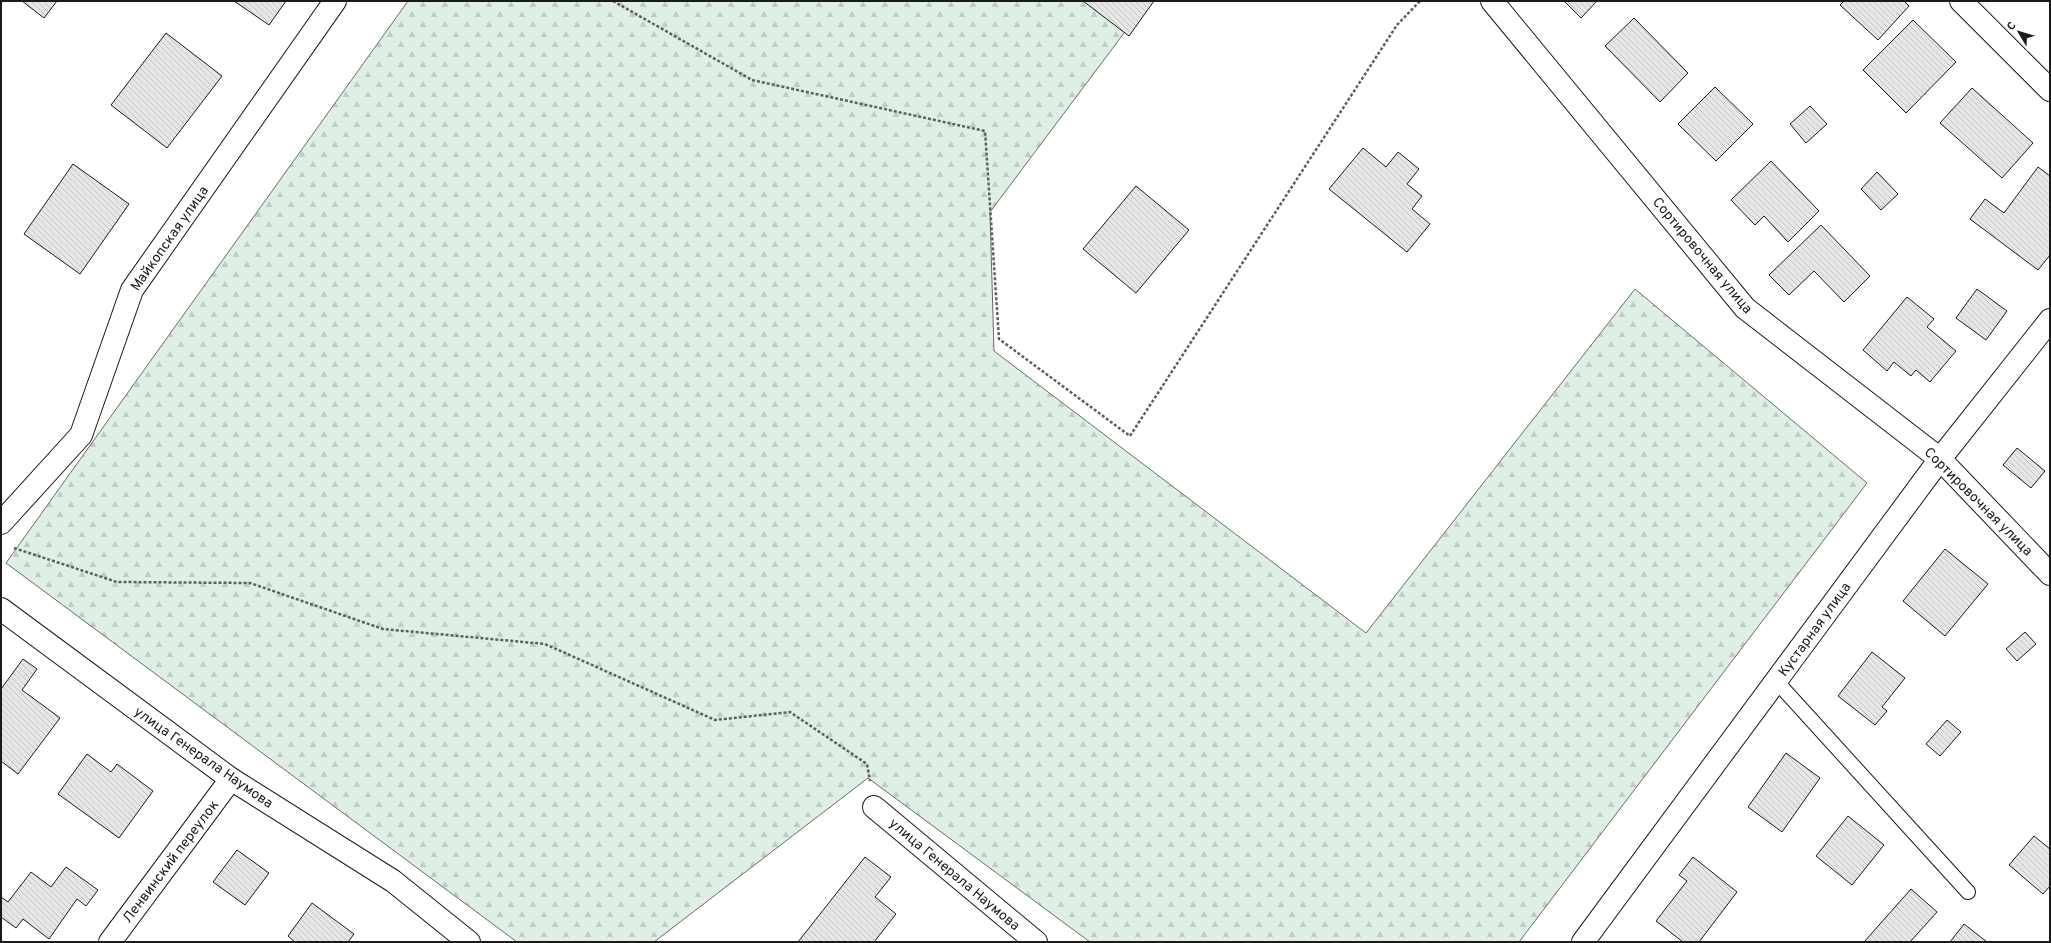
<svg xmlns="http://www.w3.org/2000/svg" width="2051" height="943" viewBox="0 0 2051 943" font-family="Overpass,sans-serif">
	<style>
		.forest { fill: url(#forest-firs); stroke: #6a6a6a }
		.building { fill: url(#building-back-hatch); stroke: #1a1a1a }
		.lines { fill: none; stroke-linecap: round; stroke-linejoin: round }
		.lane-casing { stroke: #1a1a1a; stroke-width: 16 }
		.street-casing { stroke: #1a1a1a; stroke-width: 24 }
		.secondary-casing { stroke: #1a1a1a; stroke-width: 24 }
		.path { stroke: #5f5f5f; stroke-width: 2.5; stroke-dasharray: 3 2; stroke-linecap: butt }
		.lane { stroke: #fff; stroke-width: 14 }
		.street { stroke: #fff; stroke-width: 22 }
		.secondary { stroke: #fff; stroke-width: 22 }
		.labels { text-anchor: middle; stroke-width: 3; stroke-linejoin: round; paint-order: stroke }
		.street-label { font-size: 14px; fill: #1a1a1a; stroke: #fff }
	</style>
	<defs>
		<pattern id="forest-firs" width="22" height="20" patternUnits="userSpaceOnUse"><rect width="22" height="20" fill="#e0efe3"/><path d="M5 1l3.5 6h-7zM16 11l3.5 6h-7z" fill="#c0ccc2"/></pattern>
		<pattern id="building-back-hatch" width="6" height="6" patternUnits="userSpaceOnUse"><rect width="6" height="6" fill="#e6e6e6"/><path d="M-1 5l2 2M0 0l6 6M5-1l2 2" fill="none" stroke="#c5c5c5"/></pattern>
	</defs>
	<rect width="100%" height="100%" fill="#fff"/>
	<polygon class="forest" points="408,1 1148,1 990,212 994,351 1366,633 1635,289 1867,483 1519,942 1090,942 868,778 654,942 517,942 6,563"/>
	<g class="building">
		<polygon points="22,1 57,1 44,18"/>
		<polygon points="234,1 286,1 269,25"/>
		<polygon points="1083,1 1154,1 1129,36"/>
		<polygon points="1564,1 1597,1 1581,18"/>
		<polygon points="1844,1 1904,1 1909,6 1878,40 1840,5"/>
		<polygon points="1634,18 1688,73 1660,102 1605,46"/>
		<polygon points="1913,20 1956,62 1906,113 1863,70"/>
		<polygon points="166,33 222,76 167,148 111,105"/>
		<polygon points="1715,87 1753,124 1716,161 1678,124"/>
		<polygon points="1972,88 2033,143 2002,178 1940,123"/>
		<polygon points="1810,106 1827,124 1806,143 1790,124"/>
		<polygon points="1363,148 1386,167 1398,152 1419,169 1407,184 1422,196 1412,209 1430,224 1407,252 1329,189"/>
		<polygon points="1771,161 1819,211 1788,242 1764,216 1755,225 1731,200"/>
		<polygon points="73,164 129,204 80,274 24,234"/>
		<polygon points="2038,167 2050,176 2050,255 2038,270 1970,219 1985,199 2004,213"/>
		<polygon points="1877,172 1898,194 1881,210 1861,189"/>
		<polygon points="1136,186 1189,230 1136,293 1083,249"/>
		<polygon points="1821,225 1870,276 1844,302 1814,271 1789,295 1769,275"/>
		<polygon points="1977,289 2007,311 1986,340 1956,318"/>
		<polygon points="1907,297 1934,319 1927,327 1956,351 1930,382 1916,370 1911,376 1894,362 1887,371 1863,350"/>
		<polygon points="2017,448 2045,471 2031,488 2003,465"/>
		<polygon points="1945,549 1988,584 1945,636 1903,601"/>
		<polygon points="2025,632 2036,644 2017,661 2006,649"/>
		<polygon points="1872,652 1905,678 1882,707 1887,711 1875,725 1838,696"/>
		<polygon points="23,659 37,669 22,690 60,718 18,774 1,761 1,689"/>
		<polygon points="1947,720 1961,732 1940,756 1926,744"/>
		<polygon points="1786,753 1820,778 1782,832 1748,807"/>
		<polygon points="87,754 111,772 117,764 153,791 119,838 58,794"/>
		<polygon points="1848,816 1884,845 1852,885 1816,856"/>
		<polygon points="2034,836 2050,849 2050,886 2043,894 2009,865"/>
		<polygon points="237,850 269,873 245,905 213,882"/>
		<polygon points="865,857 891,877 875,897 896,914 874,942 798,942"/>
		<polygon points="1693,857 1737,892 1699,942 1683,942 1656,921 1687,881 1679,875"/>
		<polygon points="66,867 98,890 86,906 77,899 49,939 23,919 16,928 1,917 1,897 8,902 31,872 51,887"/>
		<polygon points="1911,889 1937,912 1910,942 1864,942"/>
		<polygon points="312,903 354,934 348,942 295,942 288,936"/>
		<polygon points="1964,924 1987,942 1950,942"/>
	</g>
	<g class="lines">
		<g class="lane-casing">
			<polyline id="lane" points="1776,681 1968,892"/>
		</g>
		<g class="street-casing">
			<g id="street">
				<polyline points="1492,1 1745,308 1940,459 2050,574"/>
				<polyline points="1961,1 2050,90"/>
				<polyline points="1,523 81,435 132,290 335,1"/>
				<polyline points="1,609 231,779 393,881 469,942"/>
				<polyline points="874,807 1036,942"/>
				<polyline points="110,942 231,779"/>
			</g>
		</g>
		<g class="secondary-casing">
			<polyline id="secondary" points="1583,942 1940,459 2050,320"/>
		</g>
		<g class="path">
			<polyline points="613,1 752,80 985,131 999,339 1130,436 1397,25 1420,1"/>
			<polyline points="14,548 117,582 250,583 383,629 545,644 715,720 790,712 867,764 870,781"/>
		</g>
		<use href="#lane" class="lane"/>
		<use href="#street" class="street"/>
		<use href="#secondary" class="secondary"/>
	</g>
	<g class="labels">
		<g class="street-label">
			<text transform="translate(169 238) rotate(-55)" y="5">Майкопская улица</text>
			<text transform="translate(1703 255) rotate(50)" y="5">Сортировочная улица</text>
			<text transform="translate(1979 501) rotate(45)" y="5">Сортировочная улица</text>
			<text transform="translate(1814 629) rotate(-54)" y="5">Кустарная улица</text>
			<text transform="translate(204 757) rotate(35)" y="5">улица Генерала Наумова</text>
			<text transform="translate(170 861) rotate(-53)" y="5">Ленвинский переулок</text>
			<text transform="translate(955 874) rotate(40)" y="5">улица Генерала Наумова</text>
		</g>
	</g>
	<rect width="2051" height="943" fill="none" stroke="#1a1a1a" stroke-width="4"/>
	<g transform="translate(2019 32) rotate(308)" stroke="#ffffff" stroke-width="3" paint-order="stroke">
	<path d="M0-3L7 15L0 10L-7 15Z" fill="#1a1a1a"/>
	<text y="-6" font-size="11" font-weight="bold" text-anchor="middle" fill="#1a1a1a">С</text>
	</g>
</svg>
